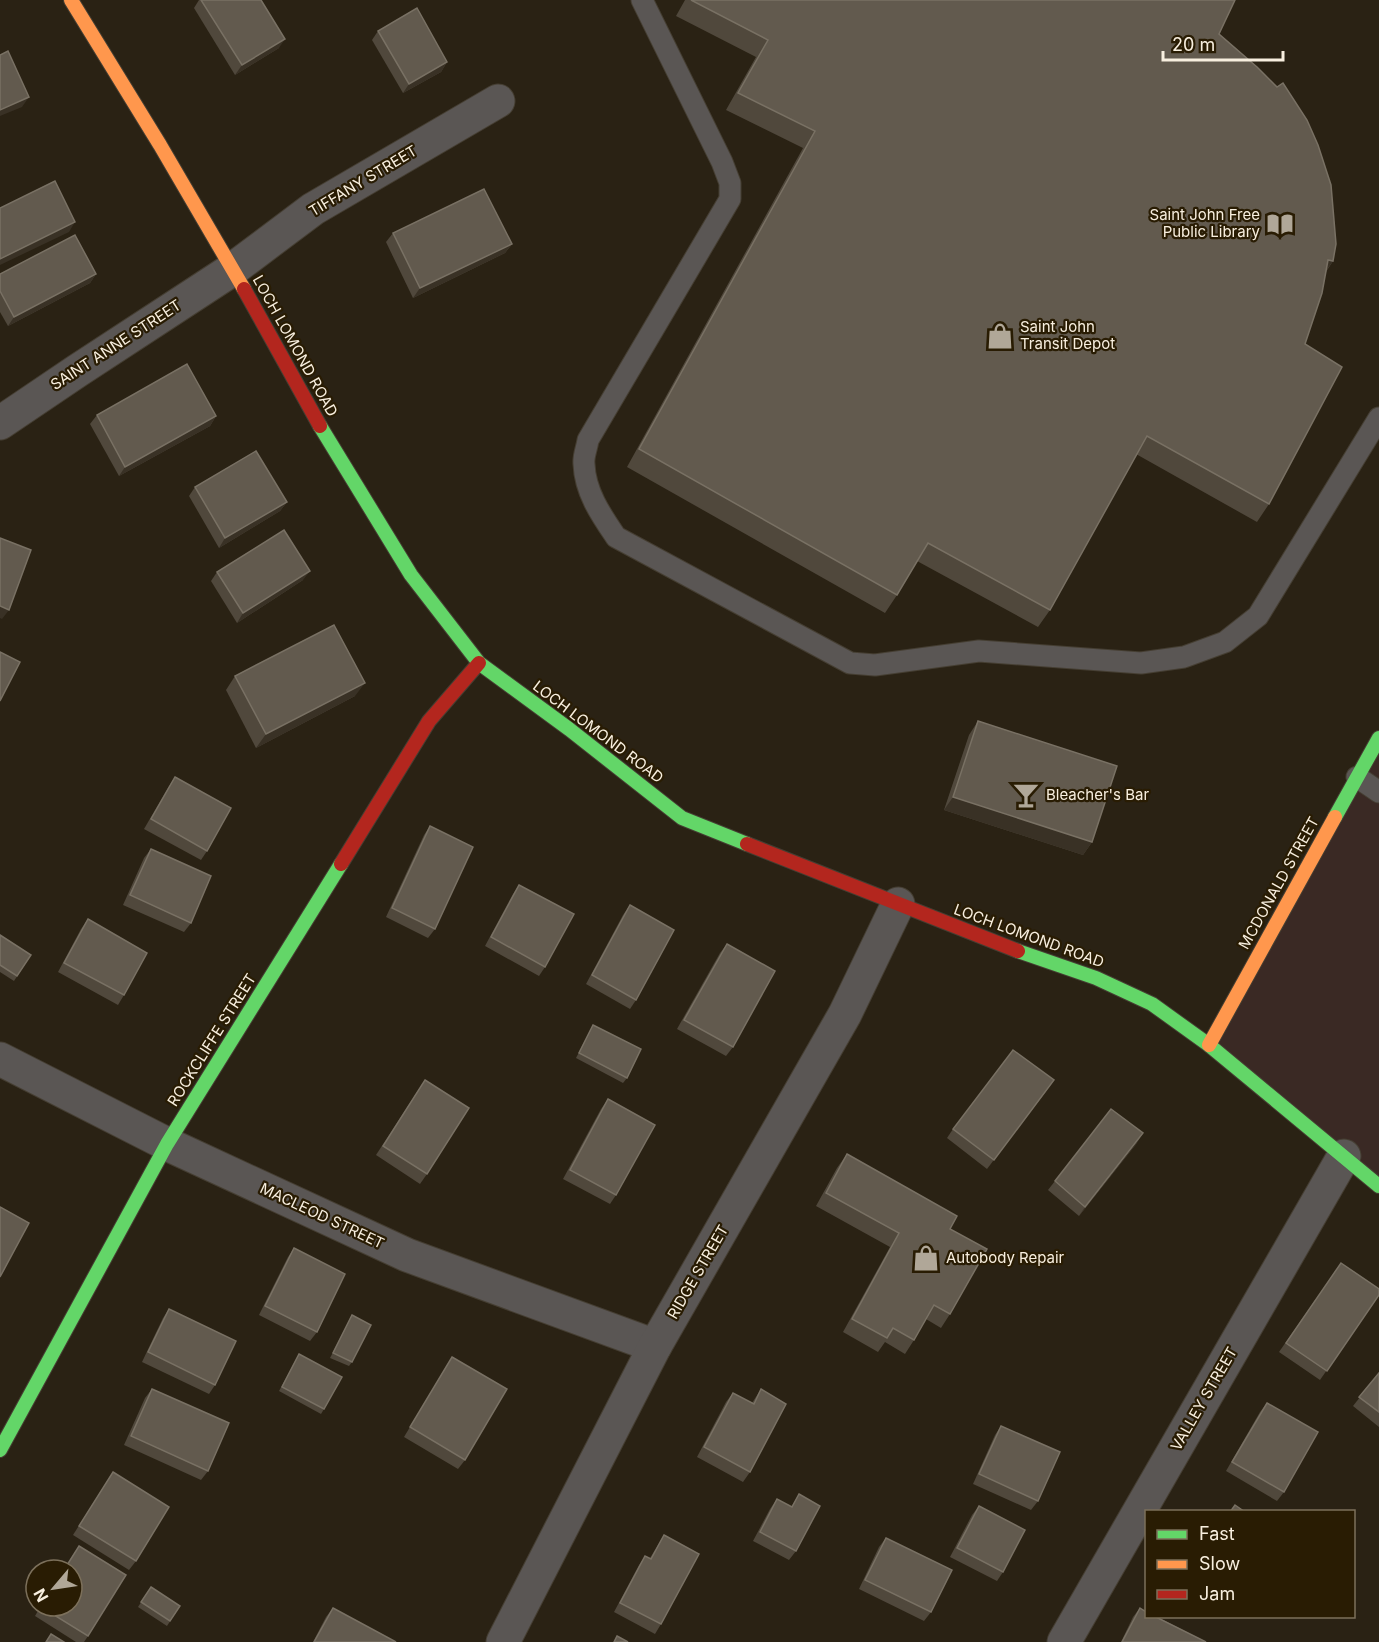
<svg xmlns="http://www.w3.org/2000/svg" width="1379" height="1642" viewBox="0 0 1379 1642" font-family="Inter,sans-serif">
	<style>
		.commercial { fill: #3a2924 }
		.lines { fill: none; stroke-linecap: round; stroke-linejoin: round }
		.lane-casing { stroke: #453e32; stroke-width: 23 }
		.street-casing { stroke: #453e32; stroke-width: 35 }
		.fast-casing { stroke: #453e32; stroke-width: 16 }
		.slow-casing { stroke: #453e32; stroke-width: 16 }
		.jam-casing { stroke: #453e32; stroke-width: 16 }
		.lane { stroke: #5a5654; stroke-width: 21 }
		.street { stroke: #5a5654; stroke-width: 33 }
		.fast { stroke: #63d668; stroke-width: 14 }
		.slow { stroke: #ff974d; stroke-width: 14 }
		.jam { stroke: #b3261e; stroke-width: 14 }
		.wall { fill: #50483c }
		.shaded-wall { fill: #393125 }
		.building { fill: #625a4e; stroke: #797164; stroke-width: 1.5 }
		.labels { text-anchor: middle; stroke-width: 4.5; stroke-linejoin: round; paint-order: stroke }
		.street-label { font-size: 15px; fill: #f8efdf; stroke: #291c03 }
		.poi-label { font-size: 15px; fill: #f8efdf; stroke: #291c03; text-anchor: start }
	</style>
	<rect width="100%" height="100%" fill="#2a2214"/>
	<polygon class="commercial" points="1379,738 1379,1186 1209,1045"/>
	<g class="lines">
		<g class="lane-casing">
			<g id="lane">
				<path d="M642,0l80,162 8,21v16l-142,241c-1,8 -5,16 -4,24 1,28 17,51 32,73l234,126 25,2 104,-14 162,12 43,-6 41,-15 33,-26 121,-198"/>
				<polyline points="1357,777 1379,792"/>
			</g>
		</g>
		<g class="street-casing">
			<g id="street">
				<polyline points="0,423 77,371 233,269 313,209 498,101"/>
				<polyline points="0,1059 167,1144 407,1255 655,1346"/>
				<polyline points="503,1642 655,1346 845,1014 898,904"/>
				<polyline points="1064,1642 1344,1156"/>
			</g>
		</g>
		<g class="fast-casing">
			<g id="fast">
				<polyline points="320,426 411,575 479,663 569,729 682,818 747,844"/>
				<polyline points="1335,817 1379,738"/>
				<polyline points="1018,951 1096,978 1152,1004 1209,1045 1379,1186"/>
				<polyline points="0,1450 167,1144 341,864"/>
			</g>
		</g>
		<g class="slow-casing">
			<g id="slow">
				<polyline points="71,0 160,145 244,289"/>
				<polyline points="1209,1045 1335,817"/>
			</g>
		</g>
		<g class="jam-casing">
			<g id="jam">
				<polyline points="244,289 320,426"/>
				<polyline points="747,844 1018,951"/>
				<polyline points="341,864 429,721 479,663"/>
			</g>
		</g>
		<use href="#lane" class="lane"/>
		<use href="#street" class="street"/>
		<use href="#fast" class="fast"/>
		<use href="#slow" class="slow"/>
		<use href="#jam" class="jam"/>
	</g>
	<g class="wall">
		<polygon points="199,0 261,0 279,48 235,75 194,8"/>
		<polygon points="685,0 1235,0 1219,34 1333,261 1326,272 1305,344 1269,504 1257,522 1136,454 1050,610 1038,627 917,561 897,595 885,613 627,467 803,148 726,110 756,57 676,16"/>
		<polygon points="378,31 447,62 441,72 403,93 372,40"/>
		<polygon points="393,233 512,244 505,253 413,298 386,242"/>
		<polygon points="0,274 96,274 90,283 8,326 0,312"/>
		<polygon points="97,415 216,416 210,426 119,476 90,424"/>
		<polygon points="195,487 287,502 280,511 219,548 189,496"/>
		<polygon points="217,572 303,580 237,623 211,581"/>
		<polygon points="235,676 355,696 256,748 226,690"/>
		<polygon points="978,721 1092,842 1083,855 944,810 969,735"/>
		<polygon points="175,777 207,851 201,860 144,829 169,786"/>
		<polygon points="430,826 435,929 428,938 386,917 424,835"/>
		<polygon points="151,849 191,923 184,932 123,905 144,858"/>
		<polygon points="519,885 545,967 539,976 485,946 513,894"/>
		<polygon points="630,905 636,1000 630,1009 586,984 623,915"/>
		<polygon points="88,919 124,995 118,1005 58,972 81,929"/>
		<polygon points="0,935 31,955 14,981 0,972"/>
		<polygon points="727,944 733,1047 726,1056 677,1029 720,953"/>
		<polygon points="593,1025 627,1078 623,1083 576,1058"/>
		<polygon points="419,1089 427,1174 420,1184 376,1155"/>
		<polygon points="1047,1090 987,1169 947,1138 953,1129"/>
		<polygon points="608,1099 616,1195 610,1204 563,1179 601,1109"/>
		<polygon points="1137,1143 1079,1216 1048,1190 1055,1181"/>
		<polygon points="847,1154 950,1229 950,1314 941,1328 926,1319 914,1340 905,1354 885,1342 878,1352 843,1332 890,1247 816,1206 837,1168"/>
		<polygon points="294,1248 317,1332 310,1341 259,1315 288,1257"/>
		<polygon points="1341,1263 1379,1295 1320,1380 1279,1352"/>
		<polygon points="169,1309 215,1385 209,1394 142,1362 163,1318"/>
		<polygon points="352,1315 352,1362 349,1366 330,1358"/>
		<polygon points="299,1354 324,1409 321,1414 279,1391"/>
		<polygon points="452,1357 465,1460 458,1469 404,1437"/>
		<polygon points="1379,1373 1379,1427 1353,1406"/>
		<polygon points="152,1389 208,1471 201,1480 124,1445 145,1398"/>
		<polygon points="761,1389 750,1472 743,1482 697,1457 726,1402 733,1393 752,1403"/>
		<polygon points="1267,1403 1284,1492 1277,1501 1226,1471 1260,1412"/>
		<polygon points="1001,1426 1038,1501 1031,1510 973,1484 995,1435"/>
		<polygon points="113,1472 136,1561 129,1570 73,1535"/>
		<polygon points="799,1494 796,1551 789,1560 753,1541 770,1509 777,1499 791,1507"/>
		<polygon points="979,1506 1003,1572 997,1581 950,1557 972,1515"/>
		<polygon points="664,1535 661,1624 655,1634 614,1612 639,1565 645,1556 650,1558"/>
		<polygon points="886,1538 931,1612 924,1621 859,1589 879,1547"/>
		<polygon points="79,1546 88,1636 84,1642 76,1642 35,1616 41,1606 72,1606 72,1570 63,1570"/>
		<polygon points="151,1587 180,1606 167,1626 138,1607"/>
		<polygon points="333,1608 396,1642 313,1642 326,1617"/>
		<polygon points="1140,1608 1206,1642 1121,1642 1133,1617"/>
	</g>
	<g class="shaded-wall">
		<polygon points="285,39 279,48 235,75 242,65"/>
		<polygon points="447,62 441,72 403,93 409,84"/>
		<polygon points="29,97 22,107 0,116 0,110"/>
		<polygon points="75,222 69,232 0,265 0,259"/>
		<polygon points="512,244 505,253 413,298 420,288"/>
		<polygon points="1328,260 1333,261 1321,278"/>
		<polygon points="96,274 90,283 8,326 14,317"/>
		<polygon points="216,416 210,426 119,476 125,467"/>
		<polygon points="287,502 280,511 219,548 225,538"/>
		<polygon points="310,571 303,580 237,623 243,613"/>
		<polygon points="0,606 9,610 2,619 0,618"/>
		<polygon points="365,683 355,696 256,748 266,734"/>
		<polygon points="953,797 1092,842 1083,855 944,810"/>
		<polygon points="1143,1133 1137,1143 1079,1216 1085,1207"/>
	</g>
	<g class="building">
		<polygon points="201,0 261,0 285,39 242,65"/>
		<polygon points="691,0 1235,0 1219,34 1257,67 1277,87 1283,83 1307,120 1318,145 1331,185 1336,244 1333,261 1328,260 1322,293 1305,344 1342,367 1269,504 1147,436 1050,610 928,543 897,595 639,449 815,131 738,93 768,40"/>
		<polygon points="417,8 447,62 409,84 378,31"/>
		<polygon points="8,51 29,97 0,110 0,55"/>
		<polygon points="55,181 75,222 0,259 0,208"/>
		<polygon points="484,189 512,244 420,288 393,233"/>
		<polygon points="75,235 96,274 14,317 0,291 0,274"/>
		<polygon points="187,364 216,416 125,467 97,415"/>
		<polygon points="256,451 287,502 225,538 195,487"/>
		<polygon points="284,530 310,571 243,613 217,572"/>
		<polygon points="0,538 31,550 9,610 0,606"/>
		<polygon points="334,625 365,683 266,734 235,676"/>
		<polygon points="0,652 20,662 0,701"/>
		<polygon points="978,721 1117,766 1092,842 953,797"/>
		<polygon points="175,777 231,808 207,851 151,819"/>
		<polygon points="430,826 473,847 435,929 392,908"/>
		<polygon points="151,849 211,876 191,923 130,895"/>
		<polygon points="519,885 574,914 545,967 491,937"/>
		<polygon points="630,905 674,930 636,1000 592,975"/>
		<polygon points="88,919 147,953 124,995 64,963"/>
		<polygon points="0,935 31,955 17,976 0,965"/>
		<polygon points="727,944 775,971 733,1047 684,1020"/>
		<polygon points="593,1025 641,1049 627,1078 579,1053"/>
		<polygon points="1013,1050 1054,1080 994,1160 953,1129"/>
		<polygon points="425,1080 469,1108 427,1174 383,1146"/>
		<polygon points="608,1099 655,1125 616,1195 570,1170"/>
		<polygon points="1111,1109 1143,1133 1085,1207 1055,1181"/>
		<polygon points="847,1154 957,1216 950,1229 987,1249 950,1314 934,1305 914,1340 893,1328 887,1338 852,1319 899,1233 826,1193"/>
		<polygon points="0,1207 29,1223 0,1277"/>
		<polygon points="294,1248 345,1274 317,1332 265,1306"/>
		<polygon points="1341,1263 1379,1289 1379,1295 1327,1371 1286,1343"/>
		<polygon points="169,1309 236,1341 215,1385 148,1352"/>
		<polygon points="352,1315 371,1325 352,1362 333,1353"/>
		<polygon points="299,1354 342,1377 324,1409 282,1387"/>
		<polygon points="452,1357 507,1389 465,1460 410,1427"/>
		<polygon points="1379,1373 1379,1412 1359,1397"/>
		<polygon points="152,1389 229,1423 208,1471 131,1436"/>
		<polygon points="761,1389 786,1404 750,1472 704,1447 733,1393 754,1404"/>
		<polygon points="1267,1403 1318,1432 1284,1492 1232,1462"/>
		<polygon points="1001,1426 1060,1452 1038,1501 979,1474"/>
		<polygon points="113,1472 169,1507 136,1561 79,1526"/>
		<polygon points="799,1494 820,1506 796,1551 760,1532 777,1499 792,1507"/>
		<polygon points="1235,1505 1245,1512 1230,1512"/>
		<polygon points="979,1506 1025,1530 1003,1572 957,1548"/>
		<polygon points="664,1535 699,1554 661,1624 620,1603 645,1556 651,1559"/>
		<polygon points="886,1538 952,1570 931,1612 865,1580"/>
		<polygon points="79,1546 126,1575 88,1636 41,1607 72,1606 72,1570 64,1570"/>
		<polygon points="151,1587 180,1606 170,1621 141,1602"/>
		<polygon points="333,1608 396,1642 314,1642"/>
		<polygon points="1140,1608 1146,1612 1146,1617 1156,1617 1206,1642 1122,1642"/>
		<polygon points="51,1634 64,1642 46,1642"/>
		<polygon points="617,1636 628,1642 614,1642"/>
	</g>
	<defs>
		<g id="library-bare" transform="scale(2.07)"><path d="M-6-4Q-3-5.5-.7-3.5V5Q-3 3-6 4ZM6-4Q3-5.5 .7-3.5V5Q3 3 6 4Z" fill="#b0a798" stroke="#291c03" stroke-width="2.5" paint-order="stroke"/></g>
		<g id="shop-bare" transform="scale(2.07)"><path d="M-5-2.5h2.3a2.7 3.5 0 0 1 5.4 0H5L5.5 6h-11ZM-1.5-2.5h3a1.5 2.3 0 0 0-3 0Z" fill="#b0a798" stroke="#291c03" stroke-width="2.5" paint-order="stroke"/></g>
		<g id="bar-bare" transform="scale(2.07)"><path d="M-6-5H6L.8 .8V4.5H3.5V6h-7V4.5H-.8V.8Z" fill="#b0a798" stroke="#291c03" stroke-width="2.5" paint-order="stroke"/></g>
	</defs>
	<g fill-rule="evenodd">
		<use href="#library-bare" x="1280" y="224"/>
		<use href="#shop-bare" x="1000" y="336"/>
		<use href="#bar-bare" x="1026" y="795"/>
		<use href="#shop-bare" x="926" y="1258"/>
	</g>
	<g class="labels">
		<g class="street-label">
			<text transform="translate(363 181) rotate(-31)" y="5">TIFFANY STREET</text>
			<text transform="translate(116 345) rotate(-33)" y="5">SAINT ANNE STREET</text>
			<text transform="translate(295 346) rotate(61)" y="5">LOCH LOMOND ROAD</text>
			<text transform="translate(598 732) rotate(37)" y="5">LOCH LOMOND ROAD</text>
			<text transform="translate(1279 883) rotate(-61)" y="5">MCDONALD STREET</text>
			<text transform="translate(1029 936) rotate(20)" y="5">LOCH LOMOND ROAD</text>
			<text transform="translate(212 1040) rotate(-58)" y="5">ROCKCLIFFE STREET</text>
			<text transform="translate(322 1216) rotate(25)" y="5">MACLEOD STREET</text>
			<text transform="translate(698 1272) rotate(-60)" y="5">RIDGE STREET</text>
			<text transform="translate(1204 1399) rotate(-60)" y="5">VALLEY STREET</text>
		</g>
		<g class="poi-label">
			<text x="1260" y="220" text-anchor="end">Saint John Free<tspan x="1260" dy="17">Public Library</tspan></text>
			<text x="1020" y="332">Saint John<tspan x="1020" dy="17">Transit Depot</tspan></text>
			<text x="1046" y="800">Bleacher's Bar</text>
			<text x="946" y="1263">Autobody Repair</text>
		</g>
	</g>
	<rect x="1145" y="1510" width="210" height="108" fill="#291c03" stroke="#7c705b" stroke-width="1.5"/>
	<rect x="1157" y="1530" width="30" height="9" fill="#63d668" stroke="#7c705b" stroke-width="1.5"/>
	<text x="1199" y="1540" font-size="18" fill="#f8efdf">Fast</text>
	<rect x="1157" y="1560" width="30" height="9" fill="#ff974d" stroke="#7c705b" stroke-width="1.5"/>
	<text x="1199" y="1570" font-size="18" fill="#f8efdf">Slow</text>
	<rect x="1157" y="1590" width="30" height="9" fill="#b3261e" stroke="#7c705b" stroke-width="1.5"/>
	<text x="1199" y="1600" font-size="18" fill="#f8efdf">Jam</text>
	<g transform="translate(54 1588) rotate(241)"><circle r="28" fill="#291c03" stroke="#7c705b" stroke-width="1.5"/>
	<path d="M0-4.5L10 22L0 15L-10 22Z" fill="#b0a798"/>
	<text y="-9" font-size="16" font-weight="bold" text-anchor="middle" fill="#f8efdf">N</text>
	</g>
	<path d="M1163 51v9h120v-9" fill="none" stroke="#f8efdf" stroke-width="3"/>
	<text x="1172" y="51" font-size="18" fill="#f8efdf" stroke="#291c03" stroke-width="4.5" paint-order="stroke">20 m</text>
</svg>
